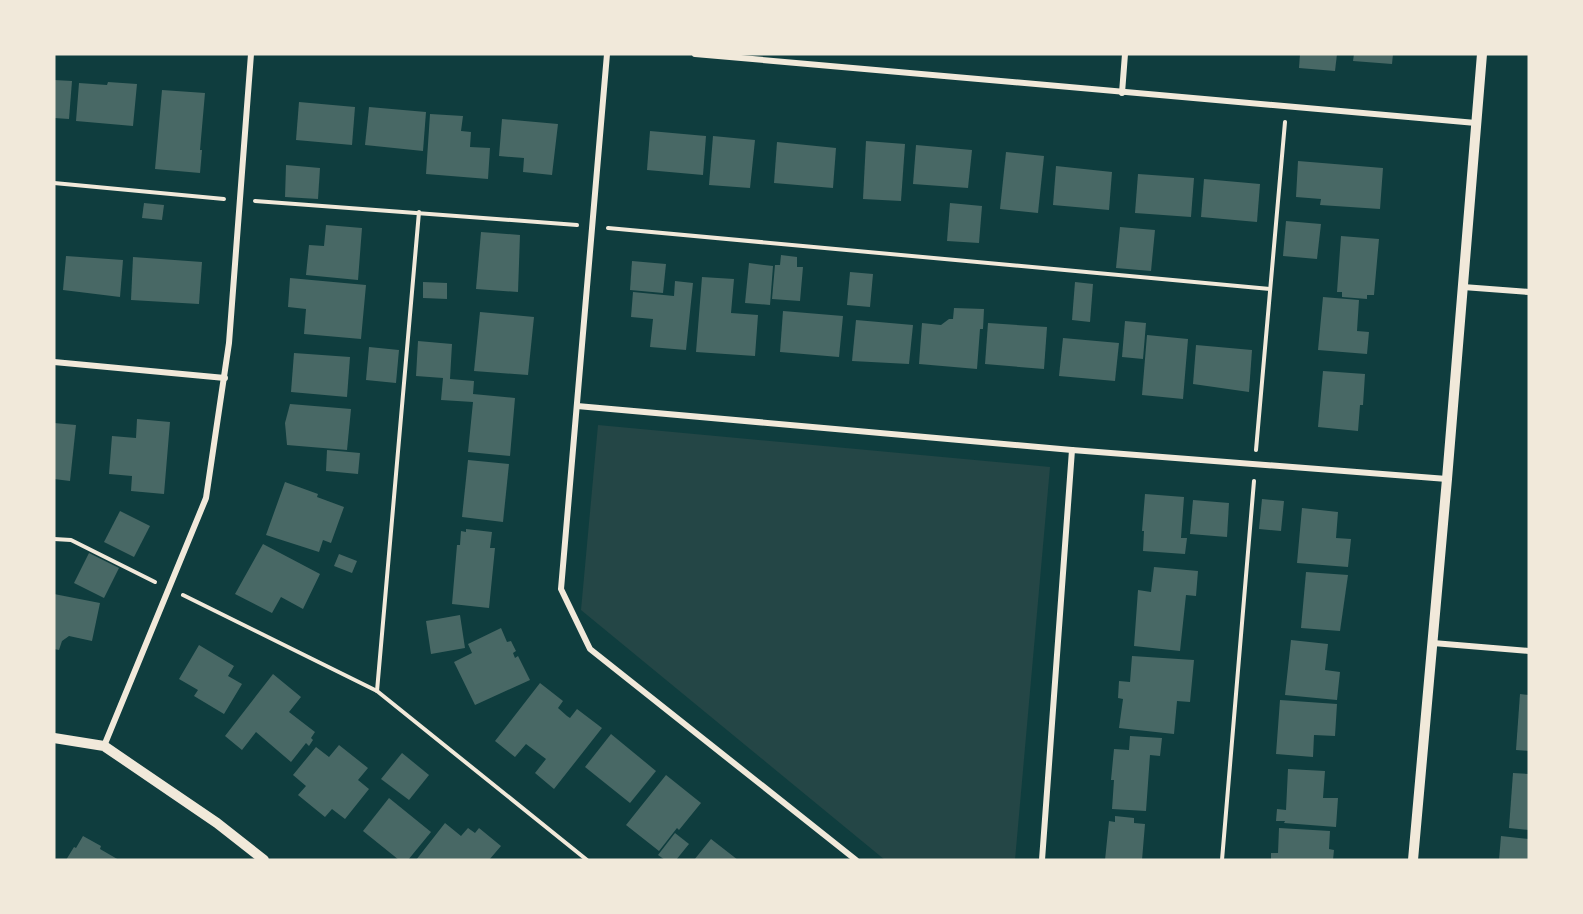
<svg xmlns="http://www.w3.org/2000/svg" width="1583" height="914" viewBox="0 0 1583 914" font-family="Montserrat,sans-serif">
	<style>
		.green { fill: #244646 }
		.building { fill: #486865 }
		.lines { fill: none; stroke-linecap: round; stroke-linejoin: round }
		.path { stroke: #f1e9da; stroke-width: 4 }
		.minor { stroke: #f1e9da; stroke-width: 6 }
		.tertiary { stroke: #f1e9da; stroke-width: 10 }
	</style>
	<rect width="100%" height="100%" fill="#0f3d3e"/>
	<polygon class="green" points="598,425 1050,467 1015,860 885,860 581,610"/>
	<g class="building">
		<polygon points="1300,54 1337,54 1335,71 1299,68"/>
		<polygon points="1354,54 1393,54 1392,64 1353,61"/>
		<polygon points="54,80 72,81 69,119 54,118"/>
		<polygon points="108,82 137,84 133,126 76,121 79,83 107,85"/>
		<polygon points="162,90 205,93 200,150 202,150 200,173 155,169"/>
		<polygon points="299,102 355,107 352,145 296,140"/>
		<polygon points="369,107 426,112 423,151 365,145"/>
		<polygon points="430,114 463,116 461,131 471,132 470,147 490,148 488,179 426,174"/>
		<polygon points="502,119 558,124 552,175 523,172 524,158 499,156"/>
		<polygon points="650,131 706,136 703,175 647,170"/>
		<polygon points="713,136 755,140 750,188 709,185"/>
		<polygon points="866,141 905,144 901,201 863,199"/>
		<polygon points="777,142 836,148 833,188 774,183"/>
		<polygon points="916,145 972,150 968,188 913,184"/>
		<polygon points="1006,152 1044,156 1038,213 1000,209"/>
		<polygon points="1298,161 1383,168 1380,209 1320,205 1321,199 1296,197"/>
		<polygon points="286,165 320,168 318,199 285,197"/>
		<polygon points="1056,166 1112,172 1109,210 1053,205"/>
		<polygon points="1138,174 1194,178 1191,217 1135,213"/>
		<polygon points="1204,179 1260,184 1257,222 1201,217"/>
		<polygon points="144,203 164,205 162,220 142,218"/>
		<polygon points="950,203 982,206 979,243 947,241"/>
		<polygon points="1286,221 1321,224 1317,259 1283,256"/>
		<polygon points="326,225 362,228 358,280 306,275 309,245 324,246"/>
		<polygon points="1120,227 1155,230 1151,271 1116,268"/>
		<polygon points="481,232 520,235 518,292 476,289"/>
		<polygon points="1341,236 1379,239 1374,295 1367,295 1367,299 1342,297 1342,292 1337,292"/>
		<polygon points="781,255 797,257 797,267 803,267 800,301 772,299 775,265 780,265"/>
		<polygon points="66,256 123,260 120,297 63,290"/>
		<polygon points="133,257 202,262 199,304 131,300"/>
		<polygon points="632,261 666,264 663,293 630,290"/>
		<polygon points="749,263 773,266 770,305 745,303"/>
		<polygon points="850,272 873,274 870,307 847,305"/>
		<polygon points="702,277 734,279 731,313 758,315 755,356 696,352"/>
		<polygon points="290,278 366,285 361,339 304,334 306,309 288,307"/>
		<polygon points="675,281 693,283 686,350 650,347 653,319 631,317 633,292 674,296"/>
		<polygon points="423,282 447,283 447,299 423,298"/>
		<polygon points="1075,282 1093,284 1090,322 1072,320"/>
		<polygon points="1323,297 1359,300 1357,331 1369,332 1367,354 1318,350"/>
		<polygon points="954,308 984,309 983,329 980,329 977,369 919,364 922,323 941,325 949,319 953,319"/>
		<polygon points="783,311 843,316 839,357 780,352"/>
		<polygon points="480,312 534,317 528,375 474,371"/>
		<polygon points="856,320 913,325 909,364 852,361"/>
		<polygon points="1125,321 1146,323 1143,359 1122,357"/>
		<polygon points="988,323 1047,327 1044,369 985,364"/>
		<polygon points="1147,335 1188,339 1183,399 1142,395"/>
		<polygon points="1063,338 1119,343 1115,381 1059,376"/>
		<polygon points="418,341 452,344 450,379 474,381 473,394 515,398 510,456 468,452 473,402 441,400 443,378 416,376"/>
		<polygon points="1196,345 1252,350 1249,392 1193,384"/>
		<polygon points="369,347 399,350 396,383 366,380"/>
		<polygon points="294,353 350,357 347,397 291,392"/>
		<polygon points="1323,371 1365,374 1363,405 1360,405 1358,431 1318,427"/>
		<polygon points="290,404 351,409 347,450 287,445 285,423"/>
		<polygon points="137,419 170,422 164,494 131,491 132,476 109,474 112,436 136,438"/>
		<polygon points="54,423 76,425 70,481 54,479"/>
		<polygon points="327,450 360,453 358,474 326,471"/>
		<polygon points="468,460 509,464 503,522 462,517"/>
		<polygon points="285,482 318,494 317,497 344,507 331,543 323,540 319,552 266,535"/>
		<polygon points="1145,494 1184,497 1181,538 1187,538 1185,554 1143,551 1144,531 1142,531"/>
		<polygon points="1262,499 1284,501 1281,531 1259,529"/>
		<polygon points="1193,500 1229,503 1227,537 1190,534"/>
		<polygon points="1302,508 1338,512 1336,538 1351,539 1348,567 1297,563"/>
		<polygon points="120,511 150,526 134,557 104,542"/>
		<polygon points="466,529 492,532 490,548 495,548 489,608 452,604 457,545 460,545 461,531 466,532"/>
		<polygon points="263,544 320,574 303,609 281,597 272,613 235,594"/>
		<polygon points="89,553 119,568 104,598 74,583"/>
		<polygon points="339,554 357,561 352,573 334,566"/>
		<polygon points="1154,567 1198,571 1196,596 1186,595 1180,651 1134,646 1138,590 1151,592"/>
		<polygon points="1306,572 1348,575 1340,631 1301,628"/>
		<polygon points="54,594 100,603 92,641 69,636 62,641 59,650 54,649"/>
		<polygon points="460,615 465,648 431,654 426,621"/>
		<polygon points="501,628 507,642 511,641 516,651 513,653 515,658 518,656 530,680 475,705 454,662 472,653 468,644"/>
		<polygon points="1291,640 1328,644 1325,670 1340,672 1337,700 1285,695"/>
		<polygon points="199,645 234,666 228,676 242,684 224,714 194,696 198,690 179,679"/>
		<polygon points="1132,656 1194,660 1190,702 1177,701 1174,734 1119,728 1123,699 1118,698 1119,681 1130,682"/>
		<polygon points="273,674 301,697 289,712 315,732 311,738 313,740 309,746 306,743 291,762 256,732 242,750 225,736"/>
		<polygon points="540,683 563,701 558,708 567,716 570,718 577,709 602,728 554,789 535,773 546,759 526,744 515,757 495,741"/>
		<polygon points="1520,694 1529,695 1529,751 1516,750"/>
		<polygon points="1280,700 1337,704 1335,736 1314,735 1313,757 1276,754"/>
		<polygon points="611,734 656,771 630,803 585,767"/>
		<polygon points="1130,736 1162,738 1160,756 1150,755 1146,811 1112,809 1114,780 1111,780 1114,749 1129,750"/>
		<polygon points="339,745 368,768 358,780 369,789 345,819 332,809 325,817 298,795 306,786 293,775 316,747 329,757"/>
		<polygon points="402,753 429,775 409,800 381,779"/>
		<polygon points="1288,769 1325,771 1323,798 1338,798 1336,827 1284,823 1285,821 1276,821 1277,809 1286,810"/>
		<polygon points="1513,773 1529,774 1529,830 1509,828"/>
		<polygon points="666,775 701,803 679,830 677,828 659,851 626,825"/>
		<polygon points="389,798 431,832 408,860 399,860 363,831"/>
		<polygon points="1115,816 1134,818 1134,823 1145,824 1142,860 1105,860 1109,821 1115,822"/>
		<polygon points="445,823 461,836 468,828 475,833 479,828 501,846 489,860 416,860"/>
		<polygon points="1279,828 1330,831 1329,849 1334,850 1333,860 1271,860 1271,853 1278,853"/>
		<polygon points="675,833 689,844 676,860 665,860 658,855"/>
		<polygon points="83,836 101,846 100,849 119,860 66,860 74,847 76,848"/>
		<polygon points="1501,836 1529,839 1529,860 1499,860"/>
		<polygon points="711,839 738,860 694,860"/>
	</g>
	<g class="lines">
		<g class="path">
			<polyline points="54,183 224,199"/>
			<polyline points="255,201 577,225"/>
			<polyline points="608,228 1270,289"/>
			<polyline points="1256,450 1285,122"/>
			<polyline points="54,539 71,540 155,582"/>
			<polyline points="183,595 377,691 587,860"/>
			<polyline points="377,691 419,212"/>
			<polyline points="1222,860 1254,481"/>
		</g>
		<g class="minor">
			<polyline points="607,54 561,589 590,649 856,860"/>
			<polyline points="695,54 1476,123"/>
			<polyline points="1122,93 1125,54"/>
			<polyline points="1463,287 1529,292"/>
			<polyline points="54,362 225,378"/>
			<polyline points="577,406 1072,450 1447,479"/>
			<polyline points="1433,643 1529,651"/>
			<polyline points="104,746 206,498 229,343 251,54"/>
			<polyline points="1042,860 1072,450"/>
		</g>
		<g class="tertiary">
			<polyline points="54,738 104,746 217,823 264,860"/>
			<polyline points="1413,860 1447,479 1482,54"/>
		</g>
	</g>
	<rect width="1583" height="914" fill="none" stroke="#f1e9da" stroke-width="111"/>
</svg>
